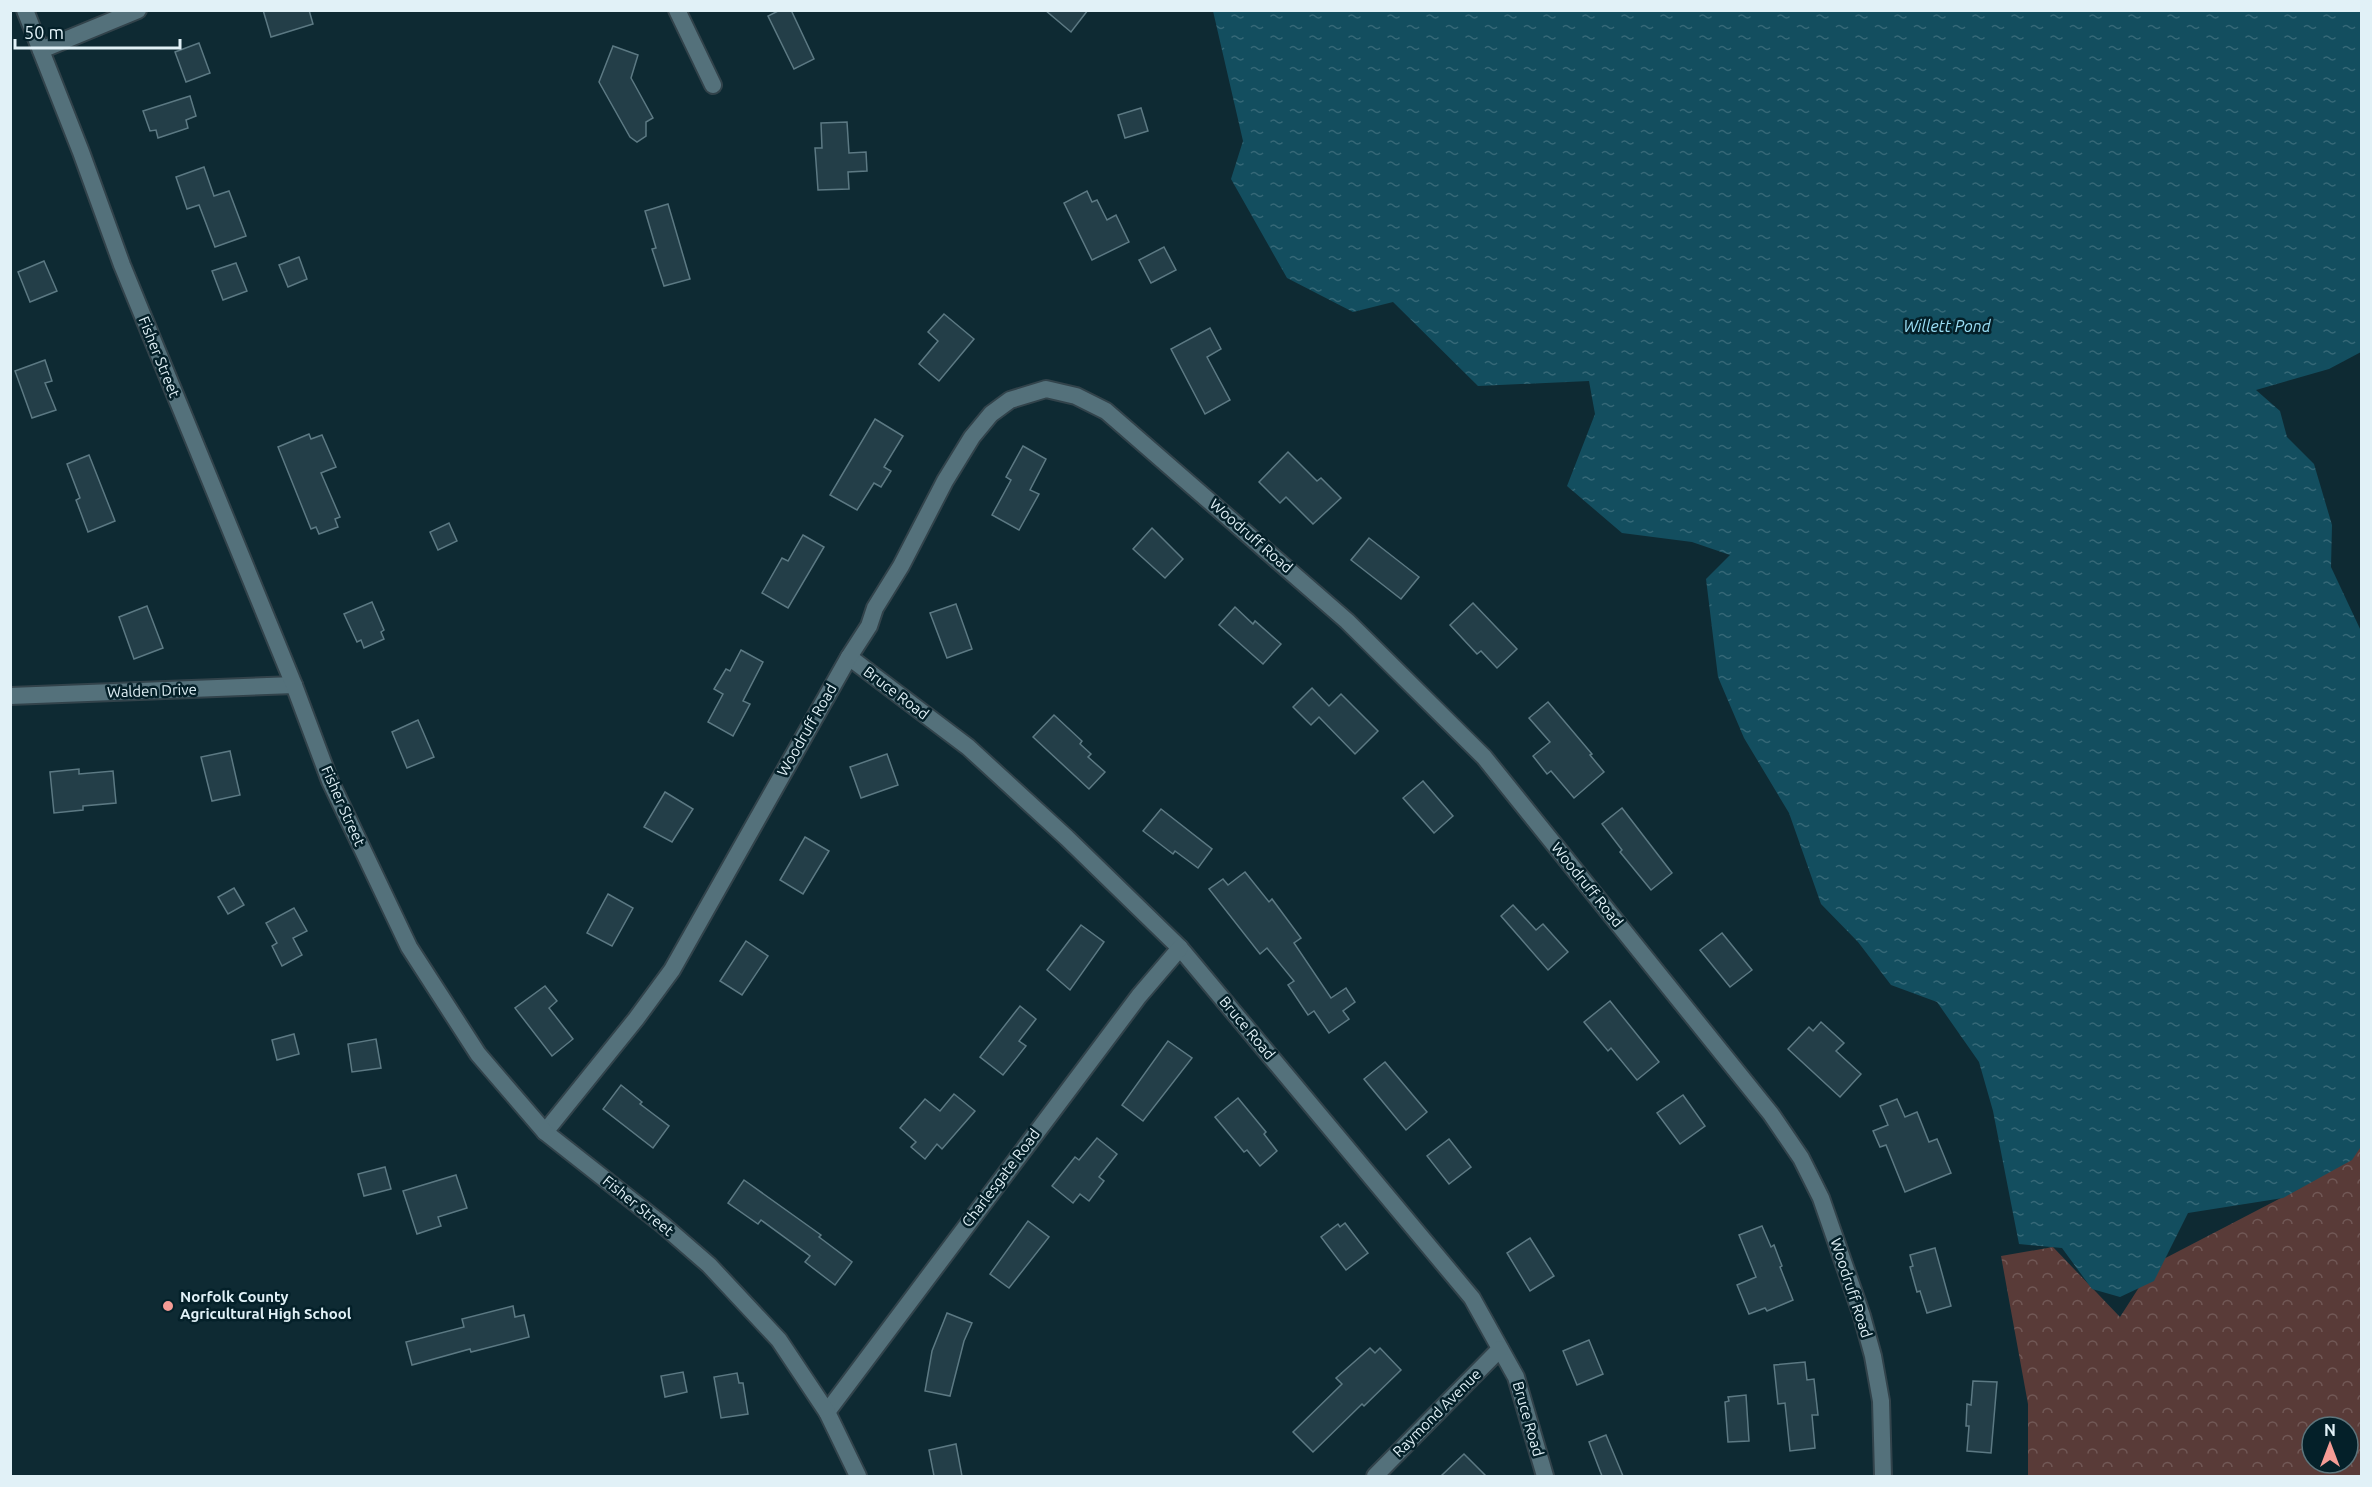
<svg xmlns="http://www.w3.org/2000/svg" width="2372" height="1487" viewBox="0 0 2372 1487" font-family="Ubuntu,sans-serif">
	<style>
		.forest { fill: url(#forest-crowns); fill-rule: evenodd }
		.water { fill: url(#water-ripples) }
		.building { fill: #233e48; stroke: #5c7983; stroke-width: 1.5 }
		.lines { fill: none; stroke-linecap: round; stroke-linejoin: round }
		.minor-casing { stroke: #32434b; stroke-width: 20 }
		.secondary-casing { stroke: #32434b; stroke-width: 20 }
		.minor { stroke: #54717b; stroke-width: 16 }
		.secondary { stroke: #54717b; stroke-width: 16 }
		.poi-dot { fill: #f59c96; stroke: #042029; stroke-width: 2 }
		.labels { text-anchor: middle; stroke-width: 5; stroke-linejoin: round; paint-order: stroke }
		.street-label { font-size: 15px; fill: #e1f1f7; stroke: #042029 }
		.poi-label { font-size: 15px; font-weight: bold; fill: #e1f1f7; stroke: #042029; text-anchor: start }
		.water-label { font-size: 16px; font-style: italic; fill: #9ce0f7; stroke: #042029 }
	</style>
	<defs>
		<pattern id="forest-crowns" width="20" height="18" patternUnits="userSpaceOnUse" patternTransform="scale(1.5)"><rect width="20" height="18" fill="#593b38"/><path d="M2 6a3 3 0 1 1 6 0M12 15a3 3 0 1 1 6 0" fill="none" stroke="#715856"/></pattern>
		<pattern id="water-ripples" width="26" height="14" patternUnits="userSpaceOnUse" patternTransform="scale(1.5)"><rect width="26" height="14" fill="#134e5f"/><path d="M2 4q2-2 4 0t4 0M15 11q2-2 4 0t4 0" fill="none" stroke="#356877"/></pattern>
	</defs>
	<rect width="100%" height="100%" fill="#0e2a33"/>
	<path class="forest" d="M2361,1119v357h-333v-72l-27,-148 52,-9 67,70 34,-53 146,-76zM2312,1427h36v36h-36z"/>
	<polygon class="water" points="1213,11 2361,11 2361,352 2329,369 2256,390 2280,411 2287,437 2314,464 2332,525 2331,567 2361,631 2362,1145 2352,1160 2283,1198 2188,1213 2154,1281 2120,1297 2092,1289 2062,1248 2019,1244 1993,1111 1979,1062 1937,1002 1891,985 1858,942 1821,904 1789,813 1744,738 1718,677 1706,579 1730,555 1692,542 1622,533 1567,486 1595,414 1589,381 1478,386 1393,302 1353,312 1287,278 1231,179 1243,141"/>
	<g class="building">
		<polygon points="263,10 309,10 313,24 271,37"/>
		<polygon points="780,10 791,10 814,59 794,69 768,16"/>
		<polygon points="1045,10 1088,10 1071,32"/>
		<polygon points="199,43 210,73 186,82 175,52"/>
		<polygon points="613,46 638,55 631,78 653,118 646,122 646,136 637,142 630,137 599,82"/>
		<polygon points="190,96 196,116 186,120 188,128 158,138 156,130 150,131 143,111"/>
		<polygon points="1141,108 1148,131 1125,138 1118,115"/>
		<polygon points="847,122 849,153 866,152 867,171 848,172 849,189 818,190 815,148 822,148 821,123"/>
		<polygon points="204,167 214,196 229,191 246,236 215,247 199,205 187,209 176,177"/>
		<polygon points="1087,191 1092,202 1097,200 1107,220 1116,215 1129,242 1092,260 1064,203"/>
		<polygon points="668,204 690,279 664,286 652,249 656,248 645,211"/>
		<polygon points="1164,247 1176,270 1151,283 1139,260"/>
		<polygon points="299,257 307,279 288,287 279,265"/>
		<polygon points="44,261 57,291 30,302 18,272"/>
		<polygon points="236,263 247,291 223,300 212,271"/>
		<polygon points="944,314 974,339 939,381 919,364 938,341 928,332"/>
		<polygon points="1210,328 1221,349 1207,357 1230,400 1205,414 1171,349"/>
		<polygon points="45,360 52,381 45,383 56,410 32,418 15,371"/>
		<polygon points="875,419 903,436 884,467 891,471 881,487 874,483 857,510 830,495"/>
		<polygon points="309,434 311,439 322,435 336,467 321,473 340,517 335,519 338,527 319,534 316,527 311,529 278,447"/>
		<polygon points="1023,446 1046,459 1030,490 1039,494 1019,530 992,515 1011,480 1006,477"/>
		<polygon points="1288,452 1317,481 1321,478 1341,498 1313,524 1286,497 1280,503 1259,482"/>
		<polygon points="89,455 115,521 88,532 76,500 80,498 67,464"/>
		<polygon points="449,523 457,541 438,550 430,532"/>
		<polygon points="1152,528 1183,559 1165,578 1133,549"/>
		<polygon points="803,535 824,547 788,608 762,593 782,558 788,561"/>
		<polygon points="1369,538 1419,577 1401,599 1351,560"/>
		<polygon points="372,602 384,630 381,632 384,639 364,648 361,640 357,642 344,614"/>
		<polygon points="1473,603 1517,649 1497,668 1481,651 1477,654 1450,625"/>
		<polygon points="956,604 972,649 947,658 930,613"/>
		<polygon points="147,606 163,648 134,659 119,617"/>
		<polygon points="1235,607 1253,624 1255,621 1281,644 1263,664 1219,625"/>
		<polygon points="741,650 763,662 743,701 750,704 733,736 708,722 723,694 714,689 726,669 730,671"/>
		<polygon points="1312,688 1329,706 1341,694 1378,731 1355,754 1319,717 1311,725 1293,707"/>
		<polygon points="1548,702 1592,754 1590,755 1604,772 1574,798 1551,771 1547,774 1533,756 1550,742 1529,718"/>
		<polygon points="1054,715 1082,741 1080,744 1091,754 1088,757 1105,772 1089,789 1033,737"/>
		<polygon points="418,720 434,757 407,768 392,732"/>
		<polygon points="230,751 240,795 212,801 201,757"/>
		<polygon points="887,754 898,785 861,798 850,767"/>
		<polygon points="79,769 79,774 113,771 116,803 83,806 83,810 54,813 50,772"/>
		<polygon points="1423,781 1453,816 1434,833 1403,798"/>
		<polygon points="665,792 693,809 672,842 644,827"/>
		<polygon points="1622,808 1672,873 1651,890 1620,852 1622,850 1602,824"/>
		<polygon points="1161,809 1212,849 1198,868 1175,851 1173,854 1143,831"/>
		<polygon points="805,837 829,851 803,894 780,880"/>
		<polygon points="1245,872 1269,902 1272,899 1301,938 1294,943 1331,998 1346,988 1355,1002 1343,1011 1349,1019 1329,1033 1314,1011 1308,1015 1288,985 1294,981 1267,948 1260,954 1209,889 1223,879 1228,885"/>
		<polygon points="234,888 244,905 228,914 218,897"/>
		<polygon points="608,894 633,908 612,946 587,933"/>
		<polygon points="1513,905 1536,930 1543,924 1568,952 1548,970 1501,916"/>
		<polygon points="294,908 307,931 293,938 302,955 282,966 272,946 277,943 266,923"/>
		<polygon points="1081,925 1104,942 1070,990 1047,970"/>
		<polygon points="1722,933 1752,970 1730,987 1700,950"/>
		<polygon points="746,941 768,956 742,995 720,981"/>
		<polygon points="545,986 557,1001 549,1008 573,1039 552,1056 515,1008"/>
		<polygon points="1610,1001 1659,1062 1637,1080 1611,1048 1608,1051 1584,1022"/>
		<polygon points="1020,1006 1036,1019 1019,1041 1026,1046 1003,1075 980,1057"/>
		<polygon points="1821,1022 1844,1043 1836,1051 1861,1074 1840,1097 1788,1049 1809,1027 1813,1031"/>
		<polygon points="294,1034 299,1054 277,1060 272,1040"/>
		<polygon points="376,1039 381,1068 352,1072 348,1044"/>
		<polygon points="1168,1041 1192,1058 1143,1121 1122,1105"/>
		<polygon points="1385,1062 1427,1112 1406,1130 1364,1079"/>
		<polygon points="621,1085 642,1102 640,1104 669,1126 653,1148 603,1109"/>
		<polygon points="954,1094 975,1111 942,1149 937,1144 925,1159 911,1147 916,1142 900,1128 925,1099 940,1111"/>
		<polygon points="1683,1095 1705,1126 1680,1144 1657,1113"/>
		<polygon points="1238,1098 1266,1132 1264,1134 1277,1151 1260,1166 1247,1150 1244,1152 1215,1117"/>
		<polygon points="1897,1099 1905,1117 1917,1112 1929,1142 1937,1139 1951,1173 1905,1192 1886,1145 1880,1147 1873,1131 1888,1125 1880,1106"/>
		<polygon points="1097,1138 1117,1154 1099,1177 1104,1181 1089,1201 1080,1194 1073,1203 1052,1186 1075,1157 1079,1160"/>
		<polygon points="1449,1139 1471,1167 1449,1184 1427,1156"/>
		<polygon points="385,1167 391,1189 364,1196 358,1174"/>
		<polygon points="456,1175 467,1208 438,1217 441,1226 417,1234 403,1191"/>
		<polygon points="744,1180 821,1235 819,1237 852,1262 835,1285 805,1262 810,1256 761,1220 758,1224 728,1203"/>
		<polygon points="1028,1221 1049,1237 1009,1288 990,1274"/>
		<polygon points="1345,1223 1368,1253 1346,1270 1321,1237 1338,1224 1340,1227"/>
		<polygon points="1762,1226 1771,1247 1774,1245 1782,1266 1780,1267 1793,1300 1767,1311 1765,1308 1749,1314 1737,1285 1756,1277 1739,1235"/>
		<polygon points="1530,1238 1554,1276 1530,1291 1507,1253"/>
		<polygon points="1935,1248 1951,1306 1927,1313 1920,1291 1917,1292 1910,1267 1913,1266 1910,1255"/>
		<polygon points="513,1306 515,1317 524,1315 529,1337 471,1352 470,1349 412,1365 406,1342 464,1327 462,1319"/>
		<polygon points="947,1313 972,1323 964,1341 950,1396 925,1391 932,1351"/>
		<polygon points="1589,1340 1603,1374 1577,1385 1563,1351"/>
		<polygon points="1370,1348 1375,1353 1380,1348 1401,1370 1364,1406 1362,1404 1313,1452 1293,1432 1342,1384 1336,1378"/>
		<polygon points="1805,1362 1807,1380 1814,1379 1818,1415 1812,1415 1815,1448 1790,1451 1785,1403 1778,1404 1774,1365"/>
		<polygon points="683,1372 687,1392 665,1397 661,1376"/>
		<polygon points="737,1373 739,1383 743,1383 748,1414 721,1418 714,1377"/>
		<polygon points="1973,1381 1997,1382 1991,1453 1967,1451 1969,1426 1966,1426 1967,1404 1971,1405"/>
		<polygon points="1746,1395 1749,1441 1728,1442 1725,1402 1729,1401 1728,1397"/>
		<polygon points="1606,1435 1623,1476 1602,1476 1589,1442"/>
		<polygon points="956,1444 962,1476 934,1476 929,1450"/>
		<polygon points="1464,1454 1486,1476 1441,1476"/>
	</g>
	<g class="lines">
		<g class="minor-casing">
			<g id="minor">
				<polyline points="677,10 713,85"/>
				<polyline points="41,50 138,10"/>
				<polyline points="849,657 968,747 1067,838 1180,948 1472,1298 1516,1377 1545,1476"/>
				<polyline points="10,696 294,685"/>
				<polyline points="545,1132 636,1019 672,970 849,657 869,626 875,608 901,566 945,481 972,437 991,414 1010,400 1046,389 1076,396 1106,411 1347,621 1484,757 1771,1114 1801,1158 1821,1198 1862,1316 1873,1356 1881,1401 1883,1476"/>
				<polyline points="827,1412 1139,996 1180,948"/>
				<polyline points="1375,1476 1500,1349"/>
			</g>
		</g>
		<g class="secondary-casing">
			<polyline id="secondary" points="25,10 81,152 122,265 294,685 330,781 409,947 478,1054 545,1132 663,1225 709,1265 779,1340 827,1412 858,1476"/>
		</g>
		<use href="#minor" class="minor"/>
		<use href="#secondary" class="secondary"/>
	</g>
	<circle class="poi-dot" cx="168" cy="1306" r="6"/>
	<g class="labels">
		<g class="street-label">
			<text transform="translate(159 357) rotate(68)" y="5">Fisher Street</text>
			<text transform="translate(1251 536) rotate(41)" y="5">Woodruff Road</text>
			<text transform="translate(152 691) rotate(-2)" y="5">Walden Drive</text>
			<text transform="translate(896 693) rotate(37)" y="5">Bruce Road</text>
			<text transform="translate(807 730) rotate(-60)" y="5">Woodruff Road</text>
			<text transform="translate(343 806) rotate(66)" y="5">Fisher Street</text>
			<text transform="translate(1587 885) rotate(51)" y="5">Woodruff Road</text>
			<text transform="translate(1247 1028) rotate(50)" y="5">Bruce Road</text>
			<text transform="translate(1001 1178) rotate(-53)" y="5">Charlesgate Road</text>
			<text transform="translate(638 1206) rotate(39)" y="5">Fisher Street</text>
			<text transform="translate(1851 1288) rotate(72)" y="5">Woodruff Road</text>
			<text transform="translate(1437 1413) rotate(-45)" y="5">Raymond Avenue</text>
			<text transform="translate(1528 1419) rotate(74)" y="5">Bruce Road</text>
		</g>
		<g class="poi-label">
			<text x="180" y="1302">Norfolk County<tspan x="180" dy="17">Agricultural High School</tspan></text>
		</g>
		<g class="water-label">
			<text x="1947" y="332">Willett Pond</text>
		</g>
	</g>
	<rect width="2372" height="1487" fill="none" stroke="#e1f1f7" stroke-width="24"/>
	<g transform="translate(2330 1445)"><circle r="28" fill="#042029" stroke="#5c747b" stroke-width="1.5"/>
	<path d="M0-4.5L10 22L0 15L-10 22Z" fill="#f59c96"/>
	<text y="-9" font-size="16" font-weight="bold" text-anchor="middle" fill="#e1f1f7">N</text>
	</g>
	<path d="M15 39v9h165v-9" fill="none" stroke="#e1f1f7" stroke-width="3"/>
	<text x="24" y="39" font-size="18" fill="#e1f1f7" stroke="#042029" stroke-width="4.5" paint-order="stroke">50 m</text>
</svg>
